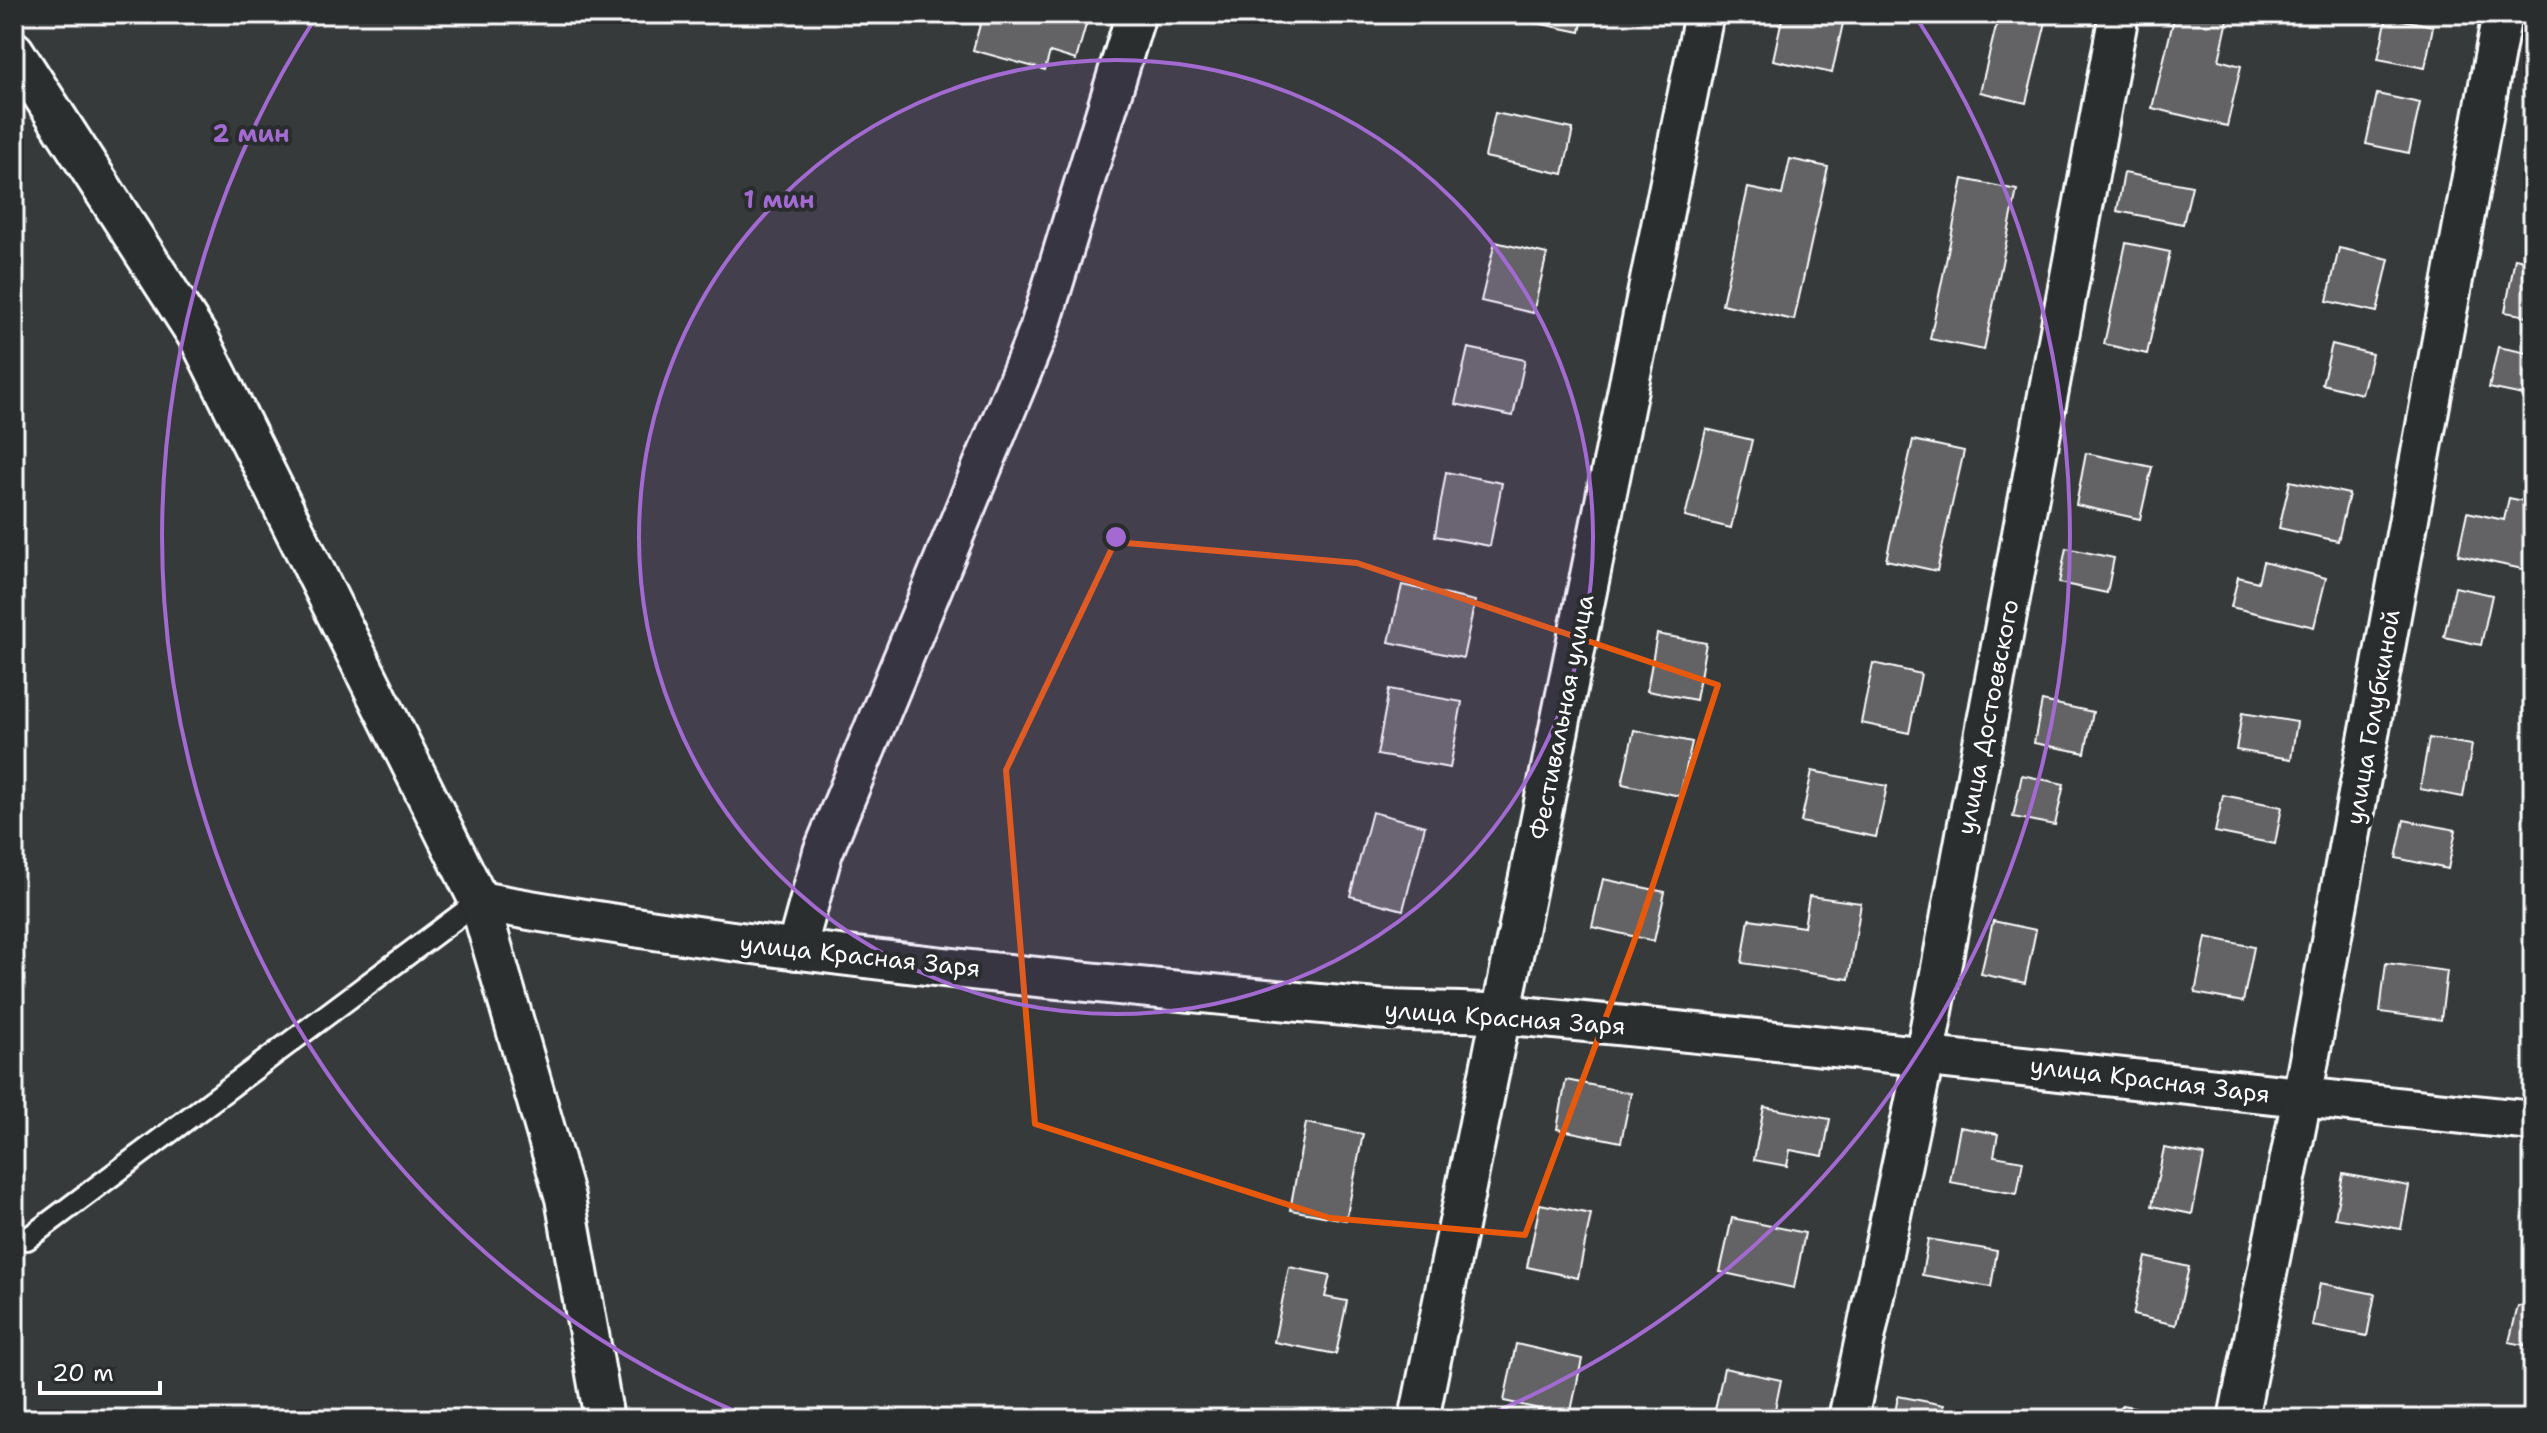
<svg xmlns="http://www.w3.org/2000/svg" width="2547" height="1433" viewBox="0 0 2547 1433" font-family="'Shantell Sans',sans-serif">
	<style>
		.building { fill: #636465; stroke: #fff; stroke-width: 2 }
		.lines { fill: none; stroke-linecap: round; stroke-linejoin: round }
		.service-casing { stroke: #fff; stroke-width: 26 }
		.minor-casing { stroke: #fff; stroke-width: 44 }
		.service { stroke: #2a2d2e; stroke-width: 20 }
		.minor { stroke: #2a2d2e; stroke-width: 38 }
		.marked { fill: none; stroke: #e8590c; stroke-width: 6; stroke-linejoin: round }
		.ring { fill: none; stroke: #a36bd2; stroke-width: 4 }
		.labels { text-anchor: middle; stroke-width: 8; stroke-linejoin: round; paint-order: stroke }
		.street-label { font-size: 24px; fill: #fff; stroke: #2a2d2e }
		.centre { fill: #a36bd2; stroke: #2a2d2e; stroke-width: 4 }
		.ring-label { font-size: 24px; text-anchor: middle; font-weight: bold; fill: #a36bd2; stroke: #2a2d2e; stroke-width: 8; stroke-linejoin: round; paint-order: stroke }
	</style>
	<rect width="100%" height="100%" fill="#373a3b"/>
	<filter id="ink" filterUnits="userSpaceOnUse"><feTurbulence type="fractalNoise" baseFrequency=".0125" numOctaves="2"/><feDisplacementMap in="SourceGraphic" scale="16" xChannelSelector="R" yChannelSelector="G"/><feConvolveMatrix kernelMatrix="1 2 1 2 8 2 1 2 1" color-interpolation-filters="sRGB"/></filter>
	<g filter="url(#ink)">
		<g class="building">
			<polygon points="983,14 1089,14 1076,60 1050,52 1045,70 973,50"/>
			<polygon points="1493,14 1584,14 1580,32"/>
			<polygon points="1783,14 1845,14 1832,73 1773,60"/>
			<polygon points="1999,14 2048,14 2026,103 1980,92"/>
			<polygon points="2175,14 2204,14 2228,20 2219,60 2241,66 2227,126 2152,108"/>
			<polygon points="2387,17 2433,26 2425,68 2378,59"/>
			<polygon points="2377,94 2420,103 2409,153 2366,144"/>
			<polygon points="1495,113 1573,129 1563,174 1485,157"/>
			<polygon points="1790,159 1828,167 1794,320 1722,304 1748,188 1782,195"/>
			<polygon points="2124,173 2192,186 2183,224 2117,211"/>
			<polygon points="1963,179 2017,190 1984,350 1930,339"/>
			<polygon points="1495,242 1547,254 1533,313 1481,301"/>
			<polygon points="2126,243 2170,252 2147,354 2104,344"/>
			<polygon points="2339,248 2389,259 2377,312 2327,301"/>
			<polygon points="2515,258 2533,262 2533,317 2505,312"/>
			<polygon points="2332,344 2372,354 2362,394 2322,384"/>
			<polygon points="2498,347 2533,354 2533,397 2489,388"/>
			<polygon points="1468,348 1525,360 1513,416 1455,404"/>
			<polygon points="1706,429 1752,440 1731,528 1685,517"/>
			<polygon points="1913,440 1964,451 1937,571 1886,560"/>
			<polygon points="2086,453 2152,467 2140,519 2076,505"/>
			<polygon points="1446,472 1502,483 1490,546 1435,536"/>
			<polygon points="2290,481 2349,494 2338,541 2279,528"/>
			<polygon points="2509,498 2533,503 2533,542 2527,570 2458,555 2467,512 2504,520"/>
			<polygon points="2066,548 2114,558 2107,593 2059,583"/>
			<polygon points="2263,562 2326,578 2314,627 2231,607 2238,577 2258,582"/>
			<polygon points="1402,585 1475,601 1463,658 1389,642"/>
			<polygon points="2455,587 2492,595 2481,645 2444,637"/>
			<polygon points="1657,634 1706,643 1696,700 1647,691"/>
			<polygon points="1873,663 1921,674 1909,733 1861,723"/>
			<polygon points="1389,689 1462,702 1450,768 1377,755"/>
			<polygon points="2042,701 2093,712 2085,753 2034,743"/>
			<polygon points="2242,713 2297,722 2291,759 2236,750"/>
			<polygon points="1634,730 1692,742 1680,796 1622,784"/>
			<polygon points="2429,738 2472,745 2463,797 2420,789"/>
			<polygon points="1812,771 1887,786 1876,837 1801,822"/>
			<polygon points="2022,775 2064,784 2055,825 2013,817"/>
			<polygon points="2223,795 2282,807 2275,844 2215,832"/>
			<polygon points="1372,812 1425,826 1403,910 1350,896"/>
			<polygon points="2404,820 2456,830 2448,869 2396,858"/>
			<polygon points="1603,879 1665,892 1654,941 1592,927"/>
			<polygon points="1809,896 1861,903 1849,979 1742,963 1749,919 1804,927"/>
			<polygon points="1993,921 2036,930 2025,983 1981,974"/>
			<polygon points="2206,937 2254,947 2243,1002 2195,993"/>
			<polygon points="2386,963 2447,971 2441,1020 2380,1012"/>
			<polygon points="1566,1080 1631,1093 1621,1142 1557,1129"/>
			<polygon points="1764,1107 1830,1119 1823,1156 1790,1150 1787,1166 1754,1160"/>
			<polygon points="1306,1123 1363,1134 1346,1220 1290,1210"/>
			<polygon points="1960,1127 1998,1134 1994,1156 2023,1161 2017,1194 1950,1182"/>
			<polygon points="2164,1148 2204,1155 2192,1214 2152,1206"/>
			<polygon points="2343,1174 2409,1186 2401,1229 2335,1218"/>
			<polygon points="1540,1204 1591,1214 1578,1278 1527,1267"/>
			<polygon points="1732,1218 1805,1233 1794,1288 1720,1272"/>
			<polygon points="1928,1239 1997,1251 1991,1287 1922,1275"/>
			<polygon points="2146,1257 2189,1267 2176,1325 2133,1315"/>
			<polygon points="1289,1267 1330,1275 1325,1297 1347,1301 1336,1354 1274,1342"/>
			<polygon points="2320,1283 2375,1294 2367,1336 2312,1326"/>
			<polygon points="2518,1306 2533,1309 2533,1347 2509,1342"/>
			<polygon points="1516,1344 1582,1359 1570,1416 1504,1401"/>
			<polygon points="1724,1368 1781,1380 1773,1419 1713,1419"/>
			<polygon points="1898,1396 1944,1405 1941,1419 1894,1419"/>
			<polygon points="2122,1405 2165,1413 2164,1419 2119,1419"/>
			<polygon points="1248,1409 1294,1419 1246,1419"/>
		</g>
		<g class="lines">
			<g class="service-casing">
				<polyline id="service" points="27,1239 479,901"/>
			</g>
			<g class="minor-casing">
				<g id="minor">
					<polyline points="14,51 200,340 479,901 565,1198 604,1419"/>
					<path d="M479,901c296,54 597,81 897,108 44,4 90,1 134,6 342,31 682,72 1023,106"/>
					<polyline points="796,950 823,852 1039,330 1136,14"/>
					<polyline points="1419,1419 1704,14"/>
					<polyline points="1848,1419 1925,1054 2119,14"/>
					<polyline points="2238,1419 2302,1098 2502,14"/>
				</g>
			</g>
			<use href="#service" class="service"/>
			<use href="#minor" class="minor"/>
		</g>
	</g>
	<path class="marked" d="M1115,542l242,21 361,122 -79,243 -114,307 -195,-17 -295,-94 -29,-354z"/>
	<circle cx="1116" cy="537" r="477" fill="#a36bd2" fill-opacity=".12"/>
	<g class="ring">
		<circle cx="1116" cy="537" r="477"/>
		<path d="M751 1418A954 954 0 0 1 316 17M1916 17A954 954 0 0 1 1481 1418"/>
	</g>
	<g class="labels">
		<g class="street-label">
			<text transform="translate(1562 717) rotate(-79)" y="8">Фестивальная улица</text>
			<text transform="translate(1988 717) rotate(-79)" y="8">улица Достоевского</text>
			<text transform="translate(2373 717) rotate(-80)" y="8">улица Голубкиной</text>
			<text transform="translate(860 956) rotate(6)" y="8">улица Красная Заря</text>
			<text transform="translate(1505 1018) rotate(4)" y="8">улица Красная Заря</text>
			<text transform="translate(2150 1080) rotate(7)" y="8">улица Красная Заря</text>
		</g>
	</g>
	<circle cx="1116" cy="537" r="12" class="centre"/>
	<g class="ring-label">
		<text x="251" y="142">2 мин</text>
		<text x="779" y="208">1 мин</text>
	</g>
	<rect width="2547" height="1433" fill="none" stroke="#2a2d2e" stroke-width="48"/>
	<rect x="24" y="24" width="2499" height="1385" fill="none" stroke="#fff" stroke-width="3" filter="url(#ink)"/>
	<path d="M40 1381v12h120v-12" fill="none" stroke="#ffffff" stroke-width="4"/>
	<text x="52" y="1381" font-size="24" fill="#ffffff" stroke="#2a2d2e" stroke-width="6" paint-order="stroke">20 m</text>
</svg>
